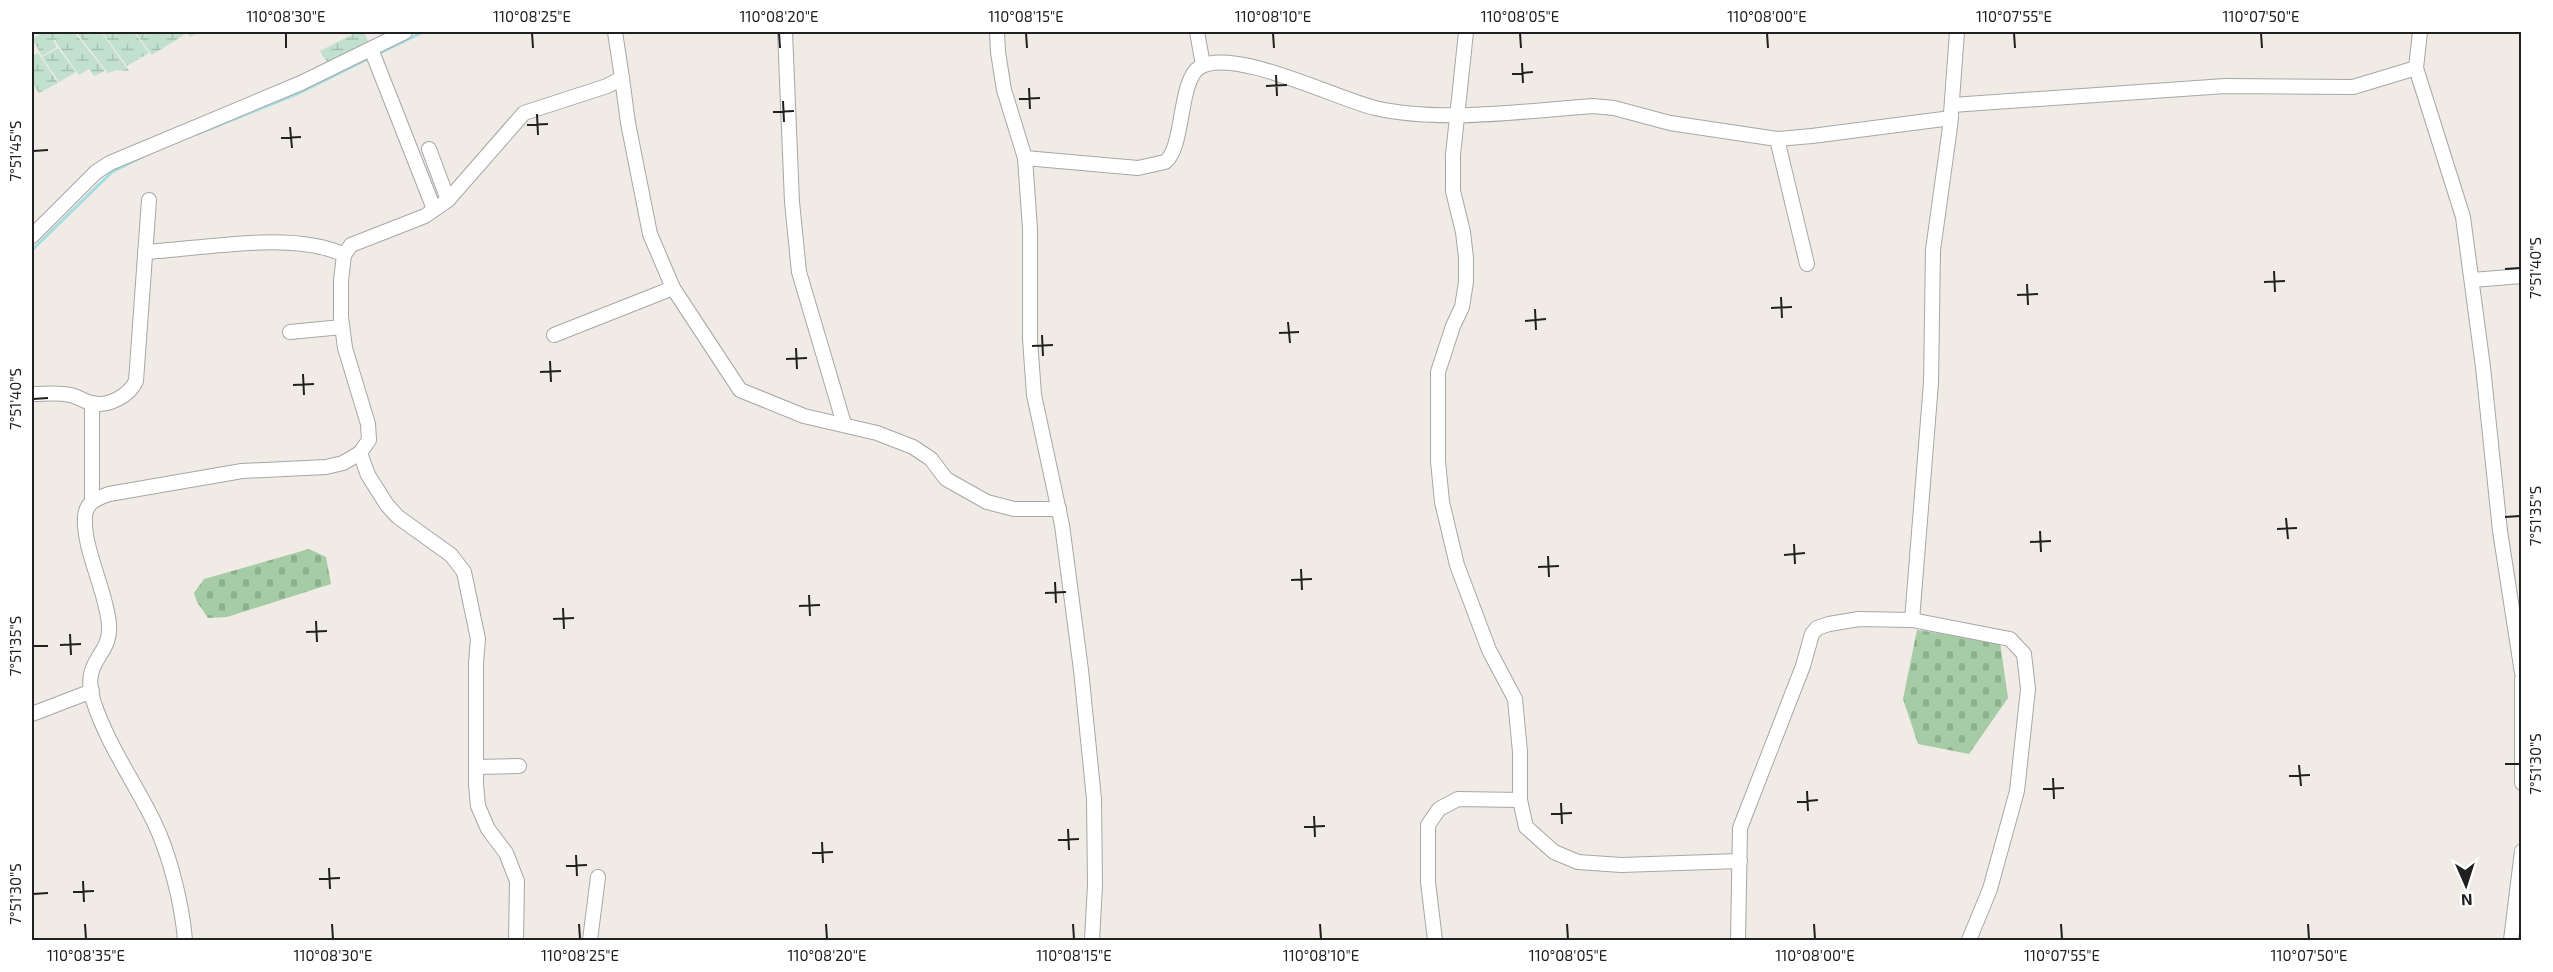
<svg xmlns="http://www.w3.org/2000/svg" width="2553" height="972" viewBox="0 0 2553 972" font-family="'Exo 2',sans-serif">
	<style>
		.wetland { fill: url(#wetland-marsh) }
		.cemetery { fill: url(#cemetery-stones) }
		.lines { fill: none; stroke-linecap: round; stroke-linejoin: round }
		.stream { stroke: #a3dee2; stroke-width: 3 }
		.minor-casing { stroke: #a7a7a7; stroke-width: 16 }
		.minor { stroke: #fff; stroke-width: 14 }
		.ticks { fill: none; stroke: #202020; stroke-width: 2 }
		.neatline { fill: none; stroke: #202020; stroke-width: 2 }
		.ticks-label { font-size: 15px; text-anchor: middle; fill: #202020 }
	</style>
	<defs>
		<pattern id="wetland-marsh" width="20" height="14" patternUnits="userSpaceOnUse" patternTransform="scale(1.5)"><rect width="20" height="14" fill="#c1e0cd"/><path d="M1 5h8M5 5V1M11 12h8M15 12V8" fill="none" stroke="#a6c0b0"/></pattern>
		<pattern id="cemetery-stones" width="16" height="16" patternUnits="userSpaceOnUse" patternTransform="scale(1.5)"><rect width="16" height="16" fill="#a5cca5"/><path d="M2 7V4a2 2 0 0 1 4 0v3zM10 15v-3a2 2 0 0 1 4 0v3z" fill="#8eaf8e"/></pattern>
	</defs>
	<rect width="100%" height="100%" fill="#f1ebe5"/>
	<g class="wetland">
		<polygon points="44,32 74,32 105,71 94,76 89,69 79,75 55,41 59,38 53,41 57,47 42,56 32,39"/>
		<polygon points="76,32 101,32 129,71 117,70 108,73"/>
		<polygon points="102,32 134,32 149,53 127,66"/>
		<polygon points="135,32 200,32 190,37 187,33 152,55"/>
		<polygon points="357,32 364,32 370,45 329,65 320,51"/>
		<polygon points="58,48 76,72 59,82 42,57"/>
		<polygon points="38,53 58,83 39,93 32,83 32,56"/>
	</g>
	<g class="cemetery">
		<polygon points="309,549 326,557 331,584 227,617 208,618 197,602 194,593 204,579"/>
		<polygon points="1917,630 2000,642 2008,698 1969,754 1918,744 1903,699"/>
	</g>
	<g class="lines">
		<g class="stream">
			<polyline points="378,54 423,32"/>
			<polyline points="197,134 299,93 370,58"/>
			<polyline points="32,250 112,172 144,156"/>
		</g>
		<g class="minor-casing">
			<g id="minor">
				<polyline points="785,32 792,202 799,272 844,424"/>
				<polyline points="997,32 998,52 1004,90 1025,158 1030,229 1030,339 1034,395 1062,525 1081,670 1094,799 1095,885 1092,940"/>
				<polyline points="1197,32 1203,65"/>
				<polyline points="1466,32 1453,155 1453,191 1463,232 1466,258 1466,282 1462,307 1453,326 1438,372 1438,461 1442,502 1457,565 1489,650 1515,699 1520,752 1520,800 1526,827 1554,852 1578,862 1621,865 1740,861"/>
				<polyline points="371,49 434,209"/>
				<polyline points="2416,68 2463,217 2483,367 2500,531 2522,673"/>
				<polyline points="622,78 628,123 650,234 673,288 740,390 804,416 877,433 913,447 931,459 946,479 987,502 1014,509 1059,509"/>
				<polyline points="1952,105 2225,86 2353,87 2416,68 2420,32"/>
				<polyline points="1777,139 1807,264"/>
				<polyline points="429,149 448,200"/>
				<path d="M1025,158l113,10 27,-6c20,-15 13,-82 35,-95 34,-20 137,32 175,41 64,15 151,3 218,-2l21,2 56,15 107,16 35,-3 139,-18"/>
				<polyline points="32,236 96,172 110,163 301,83 405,32"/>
				<path d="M145,252c56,-3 149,-22 199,3"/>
				<polyline points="2472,280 2522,276"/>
				<polyline points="290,332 342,327"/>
				<polyline points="554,335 673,288"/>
				<path d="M32,394c12,0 26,-2 38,1 8,1 14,7 22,8 16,4 37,-7 44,-22l13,-181"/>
				<polyline points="360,453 368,475 387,505 398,517 451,555 464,572 478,639 476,663 476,784 478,806 488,829 506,853 517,881 516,940"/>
				<polyline points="92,501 92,403"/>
				<polyline points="1912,620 2010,639 2024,654 2028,689 2017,791 1990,889 1969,940"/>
				<polyline points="2522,679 2522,783"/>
				<polyline points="32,714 92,691"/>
				<polyline points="476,767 519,766"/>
				<path d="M185,940c-3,-36 -15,-85 -31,-118 -20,-41 -47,-78 -61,-122 -12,-42 19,-43 16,-76 -3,-34 -26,-75 -24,-107 1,-15 11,-18 24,-23l133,-23 84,-4 17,-4 17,-10 9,-13 -1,-16 -23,-76 -4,-31v-36l3,-26 7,-10 74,-29 23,-16 76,-87 83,-27 15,-8 -7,-46"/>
				<polyline points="590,940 598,877"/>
				<polyline points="1435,940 1428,882 1428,825 1439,809 1458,799 1520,800"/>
				<polyline points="1738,940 1740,828 1803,666 1812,634 1817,628 1829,624 1859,619 1912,620 1931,383 1933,250 1950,127 1957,32"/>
				<polyline points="2511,940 2522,851"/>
			</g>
		</g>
		<use href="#minor" class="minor"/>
	</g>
	<path class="ticks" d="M286,33v15M532,33l1,15M779,33l1,15M1026,33l1,15M1273,33l1,15M1520,33l1,15M1767,33l1,15M2014,33l1,15M2261,33l1,15M1522,63l1,20M1512,74l21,-2M1276,75l1,21M1266,86l21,-1M1029,88l1,21M1019,99l21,-1M783,101l1,21M773,112l21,-1M537,114l1,21M527,125l21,-1M290,127l2,21M281,138l20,-1M33,151l15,-1M2505,269l15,-1M2274,271l1,21M2264,282l21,-1M2027,284l1,21M2017,295l21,-1M1781,297l1,21M1771,308l21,-1M1535,309l1,21M1525,321l21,-2M1288,322l2,21M1279,333l20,-1M1042,335l1,21M1032,346l21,-1M796,348l1,21M786,359l21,-1M550,361l1,21M540,372l21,-1M303,374l1,21M293,385l21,-1M33,399l15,-1M2505,517l15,-1M2286,518l2,21M2277,529l20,-1M2040,531l1,21M2030,542l21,-1M1794,544l1,20M1784,555l21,-2M1548,556l1,21M1538,567l21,-1M1301,569l1,21M1291,580l21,-1M1055,582l1,21M1045,593l21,-1M809,595l1,21M799,606l21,-1M563,608l1,21M553,619l21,-1M316,621l1,21M306,632l21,-1M70,634l1,21M60,645l21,-1M33,646h15M2505,764h15M2299,765l2,21M2289,776l21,-1M2053,778l1,21M2043,789l21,-1M1807,791l1,20M1797,802l21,-2M1561,803l1,21M1551,814l21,-1M1314,816l1,21M1304,827l21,-1M1068,829l1,21M1058,840l21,-1M822,842l1,21M812,853l21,-1M576,855l1,21M566,866l21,-1M329,868l1,21M319,879l21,-1M83,881l1,21M73,892l21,-1M33,894l15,-1M85,924l1,15M332,924l1,15M579,924l1,15M826,924l1,15M1073,924l1,15M1320,924l1,15M1567,924l1,15M1814,924l1,15M2061,924l1,15M2308,924l1,15"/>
	<rect width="2553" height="972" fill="none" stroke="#ffffff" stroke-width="66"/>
	<g transform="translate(2466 885) rotate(177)" stroke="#ffffff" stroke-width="4.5" paint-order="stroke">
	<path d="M0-4.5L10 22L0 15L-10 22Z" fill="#202020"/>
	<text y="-9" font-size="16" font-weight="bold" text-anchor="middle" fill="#202020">N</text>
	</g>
	<rect x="33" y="33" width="2487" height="906" class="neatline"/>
	<g class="ticks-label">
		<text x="286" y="22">110°08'30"E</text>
		<text x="532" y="22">110°08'25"E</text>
		<text x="779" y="22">110°08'20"E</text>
		<text x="1026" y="22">110°08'15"E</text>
		<text x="1273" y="22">110°08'10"E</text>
		<text x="1520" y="22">110°08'05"E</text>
		<text x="1767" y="22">110°08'00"E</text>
		<text x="2014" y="22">110°07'55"E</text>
		<text x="2261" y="22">110°07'50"E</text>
		<text transform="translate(16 151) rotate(-90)" y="5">7°51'45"S</text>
		<text transform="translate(2536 268) rotate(-90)" y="5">7°51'40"S</text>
		<text transform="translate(16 399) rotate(-90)" y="5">7°51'40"S</text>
		<text transform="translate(2536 516) rotate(-90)" y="5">7°51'35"S</text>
		<text transform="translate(16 646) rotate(-90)" y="5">7°51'35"S</text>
		<text transform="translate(2536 764) rotate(-90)" y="5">7°51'30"S</text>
		<text transform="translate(16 894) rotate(-90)" y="5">7°51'30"S</text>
		<text x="86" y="961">110°08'35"E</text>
		<text x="333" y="961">110°08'30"E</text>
		<text x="580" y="961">110°08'25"E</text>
		<text x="827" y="961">110°08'20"E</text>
		<text x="1074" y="961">110°08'15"E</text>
		<text x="1321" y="961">110°08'10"E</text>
		<text x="1568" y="961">110°08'05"E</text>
		<text x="1815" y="961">110°08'00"E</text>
		<text x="2062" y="961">110°07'55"E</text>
		<text x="2309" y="961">110°07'50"E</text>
	</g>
</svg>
